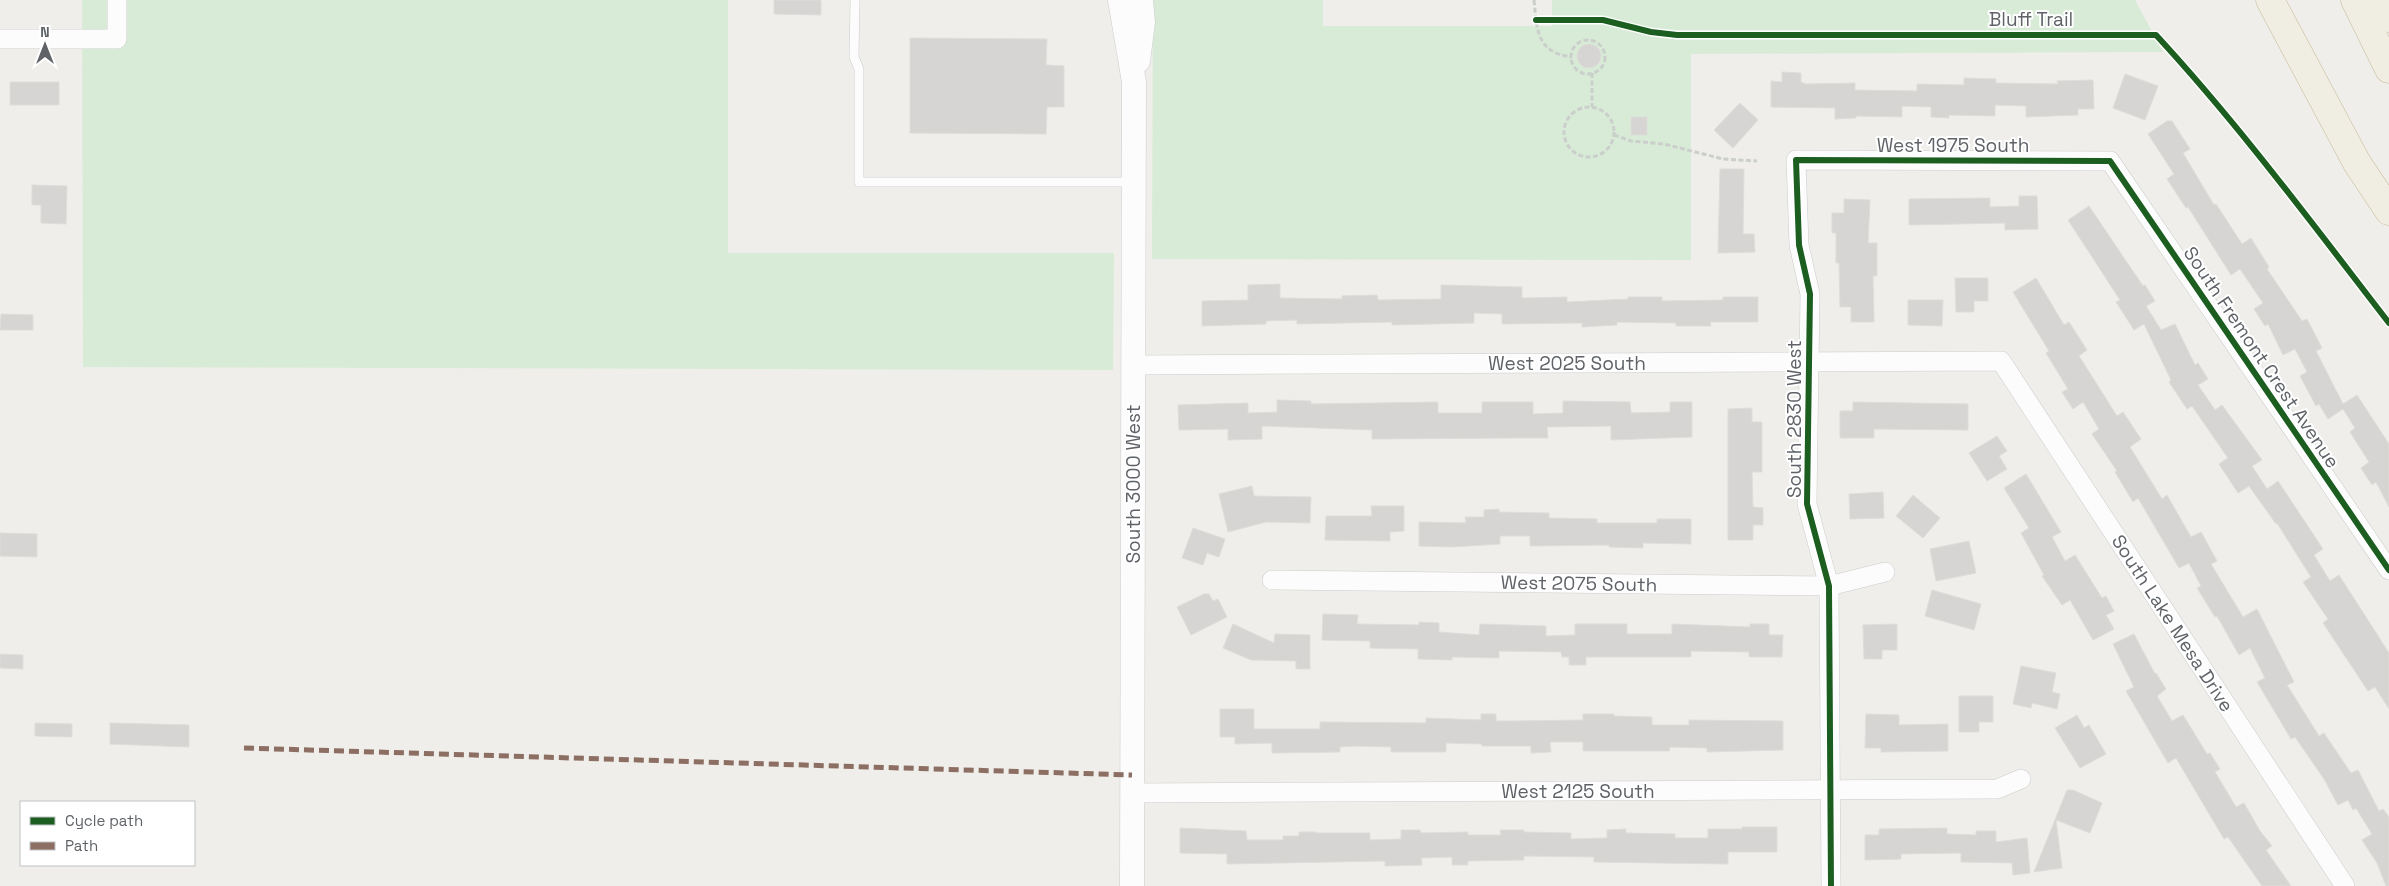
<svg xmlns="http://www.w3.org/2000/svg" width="2389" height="886" viewBox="0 0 2389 886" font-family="'Space Grotesk',sans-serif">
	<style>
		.green { fill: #d8ebd6 }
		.building { fill: #d6d5d3; stroke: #deddd9 }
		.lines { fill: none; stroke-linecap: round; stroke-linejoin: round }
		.service-casing { stroke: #cbcccc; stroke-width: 10 }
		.minor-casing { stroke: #cbcccc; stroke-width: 20 }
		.tertiary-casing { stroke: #cbcccc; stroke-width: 25 }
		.motorway-casing { stroke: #c8b996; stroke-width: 29 }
		.path { stroke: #cacfcc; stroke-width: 3; stroke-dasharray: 5 2.5; stroke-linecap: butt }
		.service { stroke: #fdfcfc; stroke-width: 9 }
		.minor { stroke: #fdfcfc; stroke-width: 19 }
		.tertiary { stroke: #fdfcfc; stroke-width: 24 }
		.motorway { stroke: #f0ede3; stroke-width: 28 }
		.quiet { stroke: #8d6e63; stroke-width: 5; stroke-dasharray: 10 5; stroke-linecap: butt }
		.cycleway-casing { stroke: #fff; stroke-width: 9 }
		.cycleway { stroke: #1b5e20; stroke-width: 6 }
		.labels { text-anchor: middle; stroke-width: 4; stroke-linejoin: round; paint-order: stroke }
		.street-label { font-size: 19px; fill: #5f6368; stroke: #fff }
	</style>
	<rect width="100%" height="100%" fill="#efeeea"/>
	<g class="green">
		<polygon points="82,0 728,0 728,253 1114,253 1113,370 83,367"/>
		<polygon points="1153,0 1323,0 1323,26 1552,26 1552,0 2135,0 2163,52 1691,54 1691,260 1152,259"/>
	</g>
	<g class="building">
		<polygon points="774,0 821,0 821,15 774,14"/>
		<polygon points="910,38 1047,39 1046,65 1064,66 1064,107 1047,107 1046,134 910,133"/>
		<circle cx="1589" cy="56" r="12"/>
		<polygon points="1782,72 1801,73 1801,82 1806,84 1855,83 1855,90 1917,91 1917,84 1964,85 1964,78 1996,79 1996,83 2058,84 2057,81 2093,80 2094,109 2078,109 2078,115 2026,117 2026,106 1995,105 1995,116 1949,115 1949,118 1931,117 1931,107 1902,106 1902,117 1856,116 1856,118 1835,119 1835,108 1771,107 1771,81 1782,82"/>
		<polygon points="2125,74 2158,86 2145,120 2113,108"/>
		<rect x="10" y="82" width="49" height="23"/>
		<polygon points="1740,103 1758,120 1733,148 1714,130"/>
		<rect x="1631" y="117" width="16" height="18"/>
		<polygon points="2167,121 2172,121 2190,149 2183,153 2214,205 2216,204 2242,244 2251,238 2269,267 2267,269 2302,321 2307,319 2322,348 2316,351 2343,404 2357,395 2389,444 2389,507 2376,482 2372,485 2361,468 2369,462 2350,432 2355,428 2343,409 2328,419 2319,404 2316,406 2300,376 2307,372 2295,349 2283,355 2268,324 2265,326 2254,309 2263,303 2240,269 2231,275 2188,207 2186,208 2167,179 2174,174 2148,134"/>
		<polygon points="1720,169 1744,169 1743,234 1754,234 1755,252 1718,253"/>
		<polygon points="32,185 67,186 66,224 41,223 41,205 32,205"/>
		<polygon points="2019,196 2037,196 2038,229 2005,230 2005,223 1909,225 1909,199 1990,198 1990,207 2019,206"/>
		<polygon points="1844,199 1870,200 1868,243 1877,243 1877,276 1873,276 1874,322 1851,322 1851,307 1840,307 1839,263 1836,263 1836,233 1832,233 1832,213 1844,213"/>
		<polygon points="2089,206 2143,286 2145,285 2155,301 2146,306 2161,330 2175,324 2195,365 2198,363 2208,379 2198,385 2215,410 2222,405 2262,460 2252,466 2267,489 2278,481 2323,549 2314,555 2330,581 2339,575 2389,653 2389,709 2375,687 2368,691 2323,623 2328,619 2303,582 2311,577 2277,523 2276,524 2249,486 2238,493 2219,464 2228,458 2192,406 2187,409 2169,382 2171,380 2144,324 2134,330 2116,302 2120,300 2068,220"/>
		<polygon points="1955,278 1988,278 1988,301 1974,301 1974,312 1956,312"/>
		<polygon points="2036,278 2064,325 2069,322 2087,350 2079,356 2117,416 2123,412 2141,439 2130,447 2162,499 2167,495 2191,537 2201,532 2217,561 2211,564 2243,617 2257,609 2294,682 2287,685 2319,736 2324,733 2351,773 2358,770 2379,811 2383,809 2389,817 2389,886 2386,886 2377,863 2362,840 2372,834 2356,808 2353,810 2348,800 2338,805 2324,779 2295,737 2291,739 2257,682 2265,678 2250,648 2239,655 2217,616 2215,617 2197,588 2201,586 2189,563 2179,568 2138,498 2133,502 2115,472 2117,471 2092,434 2099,429 2083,402 2073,409 2062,392 2068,389 2046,353 2049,351 2013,292"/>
		<polygon points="1280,284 1280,298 1342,299 1342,296 1377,295 1378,300 1441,299 1441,285 1522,287 1522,298 1567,297 1567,302 1628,299 1628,297 1662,297 1662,301 1723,300 1723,297 1758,297 1758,322 1710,322 1711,326 1676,326 1676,323 1617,322 1617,325 1582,327 1582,323 1502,324 1502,314 1474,313 1474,323 1392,325 1392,322 1297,324 1297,320 1266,321 1266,324 1202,326 1202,301 1248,300 1248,285"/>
		<polygon points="1908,300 1943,300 1942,326 1908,325"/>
		<polygon points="1,314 33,315 33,330 0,330"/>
		<polygon points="1277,400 1311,401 1311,404 1438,402 1438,413 1482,413 1482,402 1533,402 1533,414 1563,413 1563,401 1630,402 1631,413 1670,412 1670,402 1692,402 1692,437 1611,440 1611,426 1547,427 1548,438 1513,438 1372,439 1372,430 1262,426 1262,439 1228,440 1228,429 1179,430 1178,405 1248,403 1248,413 1277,412"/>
		<polygon points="1853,402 1968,404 1968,430 1874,429 1874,438 1840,438 1840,411 1853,411"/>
		<polygon points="1752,408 1752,422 1762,422 1762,472 1752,472 1753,507 1763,508 1763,525 1753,525 1753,540 1728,540 1728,409"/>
		<polygon points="1997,436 2007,451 1999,456 2007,469 1987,481 1969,453"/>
		<polygon points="2026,474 2061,532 2052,537 2065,561 2075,555 2102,598 2106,596 2114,611 2106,615 2114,629 2093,640 2070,600 2062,605 2042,576 2044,575 2021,533 2029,528 2004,488"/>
		<polygon points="1252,486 1254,496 1311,497 1310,523 1266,522 1228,532 1219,494"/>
		<polygon points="1883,492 1884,518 1850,519 1849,494"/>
		<polygon points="1913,495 1940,518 1923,538 1896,516"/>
		<polygon points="1371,506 1404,506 1404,531 1390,532 1390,541 1325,540 1326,516 1372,516"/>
		<polygon points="1499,509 1499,512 1549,513 1549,518 1597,519 1597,523 1657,523 1657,519 1691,519 1691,544 1643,543 1643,548 1609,547 1609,545 1530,546 1530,536 1500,536 1500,544 1453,547 1419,546 1419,522 1466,523 1465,517 1484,517 1484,510"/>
		<polygon points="1193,528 1225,539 1219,557 1207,553 1203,565 1182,558"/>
		<polygon points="0,533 37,534 37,557 0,556"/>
		<polygon points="1969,541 1976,573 1936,581 1930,549"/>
		<polygon points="1932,590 1981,604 1974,630 1925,616"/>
		<polygon points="1204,594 1209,594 1213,601 1218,599 1227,617 1191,635 1177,607"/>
		<polygon points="1323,614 1358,615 1357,624 1419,625 1419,622 1439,623 1439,632 1479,635 1480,624 1546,626 1546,636 1575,635 1575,624 1627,624 1627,634 1672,634 1672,624 1750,627 1750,624 1769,624 1769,635 1783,635 1782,657 1749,657 1749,652 1691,651 1691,657 1586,657 1586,665 1569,665 1569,657 1562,657 1561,652 1499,651 1499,658 1452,657 1452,660 1418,659 1418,649 1370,648 1370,641 1322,640"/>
		<polygon points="1233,624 1274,643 1275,634 1310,635 1310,669 1296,669 1296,661 1251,660 1223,648"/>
		<polygon points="1897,624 1897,650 1882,650 1882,659 1864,659 1863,625"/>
		<polygon points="2134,634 2155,674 2156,673 2166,689 2157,696 2172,721 2183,715 2207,754 2210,753 2220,769 2215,772 2236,807 2244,803 2260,831 2272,846 2266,850 2291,886 2262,886 2228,837 2224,839 2176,758 2168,763 2126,691 2134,687 2113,644"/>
		<polygon points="0,654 23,655 23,669 0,668"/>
		<polygon points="2021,666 2056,673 2052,692 2060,694 2057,709 2032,703 2031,708 2013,704"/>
		<polygon points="1959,696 1993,696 1993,722 1979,722 1979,732 1959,732"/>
		<polygon points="1220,709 1254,709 1254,729 1320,729 1320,722 1426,723 1426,718 1481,720 1481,714 1496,714 1496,721 1515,721 1583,720 1583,714 1614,714 1614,716 1652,717 1652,725 1689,725 1689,720 1783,721 1783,750 1707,752 1707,748 1670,747 1669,751 1583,751 1583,742 1550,742 1551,752 1531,753 1531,746 1482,746 1482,744 1446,743 1446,752 1391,752 1391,747 1356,746 1340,747 1340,752 1272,753 1272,743 1235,744 1235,737 1220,737"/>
		<polygon points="1866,714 1899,715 1899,725 1948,724 1948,751 1881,752 1881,748 1865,748"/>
		<polygon points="2077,715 2084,728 2089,725 2106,754 2080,768 2055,728"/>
		<polygon points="35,723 72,724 72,737 35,736"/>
		<polygon points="110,723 189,725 189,747 110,744"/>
		<polygon points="2067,790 2073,790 2102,803 2090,833 2056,820 2062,868 2034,872"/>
		<polygon points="1742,827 1777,827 1777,852 1728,852 1728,864 1594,862 1594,857 1524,856 1524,860 1468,861 1468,865 1452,865 1452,857 1421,858 1422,865 1385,866 1385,861 1227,864 1227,854 1180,853 1180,828 1246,831 1247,840 1283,840 1283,836 1299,836 1299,832 1316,832 1316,833 1370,833 1370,840 1401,839 1401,830 1420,830 1421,833 1468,832 1468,835 1501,835 1500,830 1524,830 1524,832 1571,833 1571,839 1607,838 1607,830 1626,829 1626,833 1675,834 1675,838 1708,838 1708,829 1742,829"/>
		<polygon points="1947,828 1947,834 1976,835 1976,831 1996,831 1996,842 2027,838 2030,873 2013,875 2012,863 1961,862 1961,853 1901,854 1901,859 1865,860 1865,835 1879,835 1879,829"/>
	</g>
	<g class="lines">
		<g class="service-casing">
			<polyline id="service" points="855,0 854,57 859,69 859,182 1133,182"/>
		</g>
		<g class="minor-casing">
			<g id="minor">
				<polyline points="0,39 117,39 117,0"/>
				<polyline points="1133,365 2001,361 2345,886"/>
				<polyline points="1272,580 1829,586 1885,572"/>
				<polyline points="1132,793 1997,789 2021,779"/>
				<polyline points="1831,886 1829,586 1807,504 1810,294 1799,245 1796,160 2110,161 2389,570"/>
			</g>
		</g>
		<g class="tertiary-casing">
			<g id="tertiary">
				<polyline points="1120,0 1134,82 1132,886"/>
				<polyline points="1138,61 1143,22 1141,0"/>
			</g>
		</g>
		<g class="motorway-casing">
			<g id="motorway">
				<polyline points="2270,0 2357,163 2389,211"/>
				<polyline points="2355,0 2389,69"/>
				<polyline points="2382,0 2389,18"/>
			</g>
		</g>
		<g class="path">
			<path d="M1534,0c3,29 2,53 38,57"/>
			<circle cx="1588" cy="57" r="17"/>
			<polyline points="1592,73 1592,107"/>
			<circle cx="1589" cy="132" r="25"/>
			<polyline points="1614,135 1631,141 1664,144 1723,159 1757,161"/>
		</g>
		<use href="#service" class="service"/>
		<use href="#minor" class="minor"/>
		<use href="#tertiary" class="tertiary"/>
		<use href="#motorway" class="motorway"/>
		<polyline class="quiet" points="244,748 1132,775"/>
		<g class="cycleway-casing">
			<g id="cycleway">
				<path d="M1536,20h67l48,12 26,3h479c84,91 158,191 233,288"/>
				<polyline points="1831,886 1829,586 1807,504 1810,294 1799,245 1796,160 2110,161 2389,570"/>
			</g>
		</g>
		<use href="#cycleway" class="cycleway"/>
	</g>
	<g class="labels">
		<g class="street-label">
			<text x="2031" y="26">Bluff Trail</text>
			<text x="1953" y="152">West 1975 South</text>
			<text transform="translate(2262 357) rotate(56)" y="7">South Fremont Crest Avenue</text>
			<text x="1567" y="370">West 2025 South</text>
			<text transform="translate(1794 419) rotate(-90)" y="7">South 2830 West</text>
			<text transform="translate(1133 484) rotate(-90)" y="7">South 3000 West</text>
			<text transform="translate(1579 583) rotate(1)" y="7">West 2075 South</text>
			<text transform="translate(2173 623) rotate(57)" y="7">South Lake Mesa Drive</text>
			<text x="1578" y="798">West 2125 South</text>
		</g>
	</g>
	<rect x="20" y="801" width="175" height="65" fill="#ffffff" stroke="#bfc1c3"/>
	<rect x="30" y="817" width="25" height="8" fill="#1b5e20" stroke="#bfc1c3"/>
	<text x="65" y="826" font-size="15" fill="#5f6368">Cycle path</text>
	<rect x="30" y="842" width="25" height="8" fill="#8d6e63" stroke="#bfc1c3"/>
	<text x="65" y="851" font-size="15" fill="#5f6368">Path</text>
	<g transform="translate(45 45)" stroke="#ffffff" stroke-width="4" paint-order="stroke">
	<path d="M0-4L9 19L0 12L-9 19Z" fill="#5f6368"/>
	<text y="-8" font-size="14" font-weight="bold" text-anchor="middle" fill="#5f6368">N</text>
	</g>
</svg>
